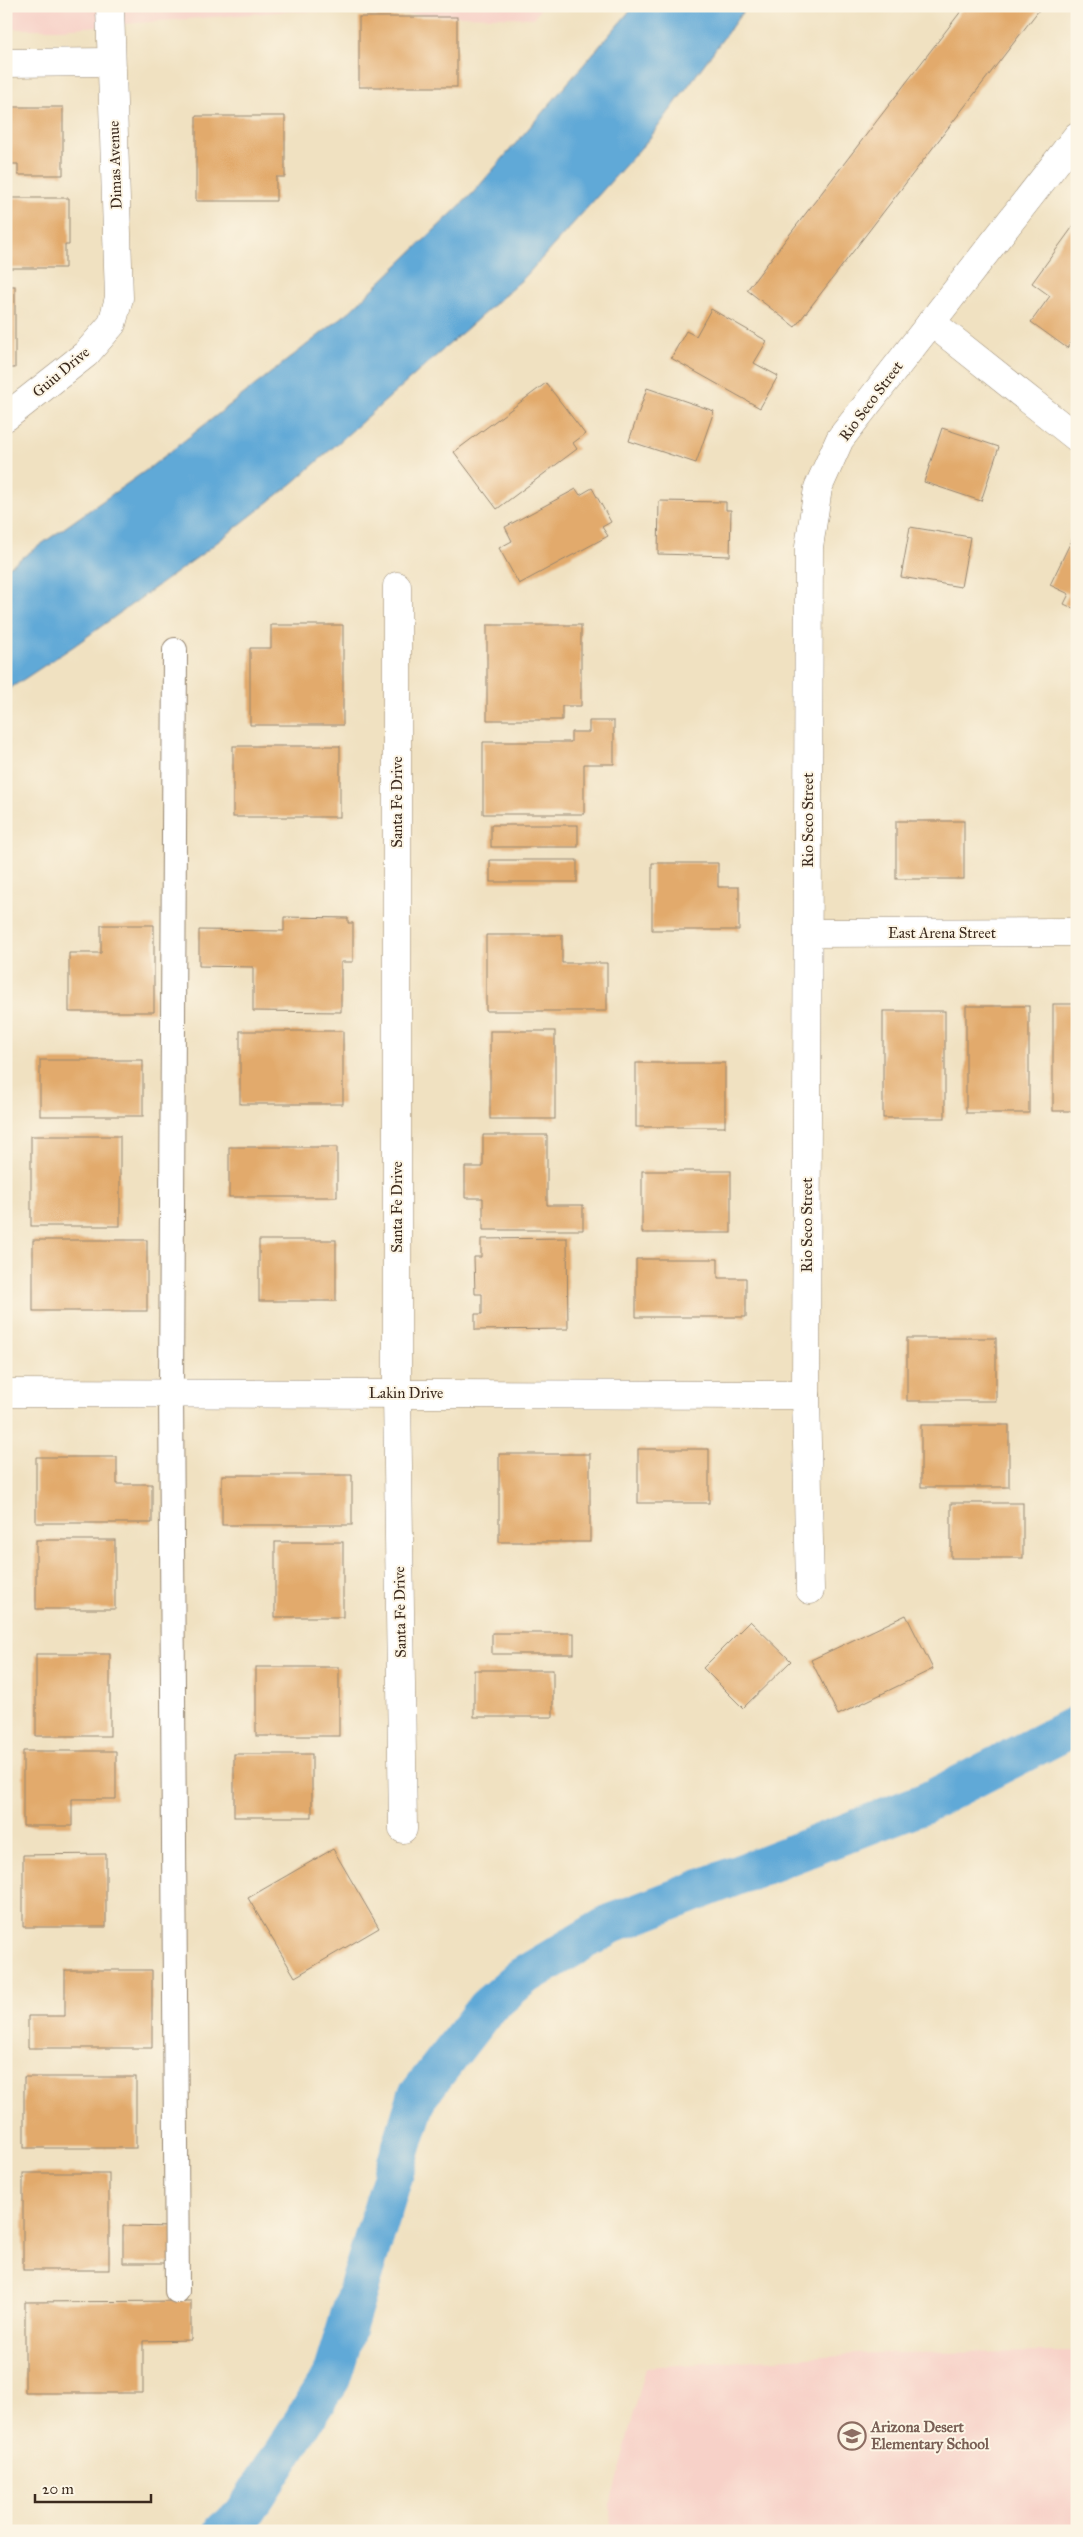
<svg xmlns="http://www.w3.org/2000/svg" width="1083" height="2537" viewBox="0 0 1083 2537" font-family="'IM FELL Great Primer',serif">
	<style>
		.built { fill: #f7d1c8 }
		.water { fill: #60a9d7; stroke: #4e6a7a }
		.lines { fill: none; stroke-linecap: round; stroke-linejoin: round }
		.canal { stroke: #60a9d7; stroke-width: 40 }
		.building { fill: #e2aa6c }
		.service-casing { stroke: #968670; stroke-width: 26 }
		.minor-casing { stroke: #968670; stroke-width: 29 }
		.service { stroke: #fff; stroke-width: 24 }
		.minor { stroke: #fff; stroke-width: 28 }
		.labels { text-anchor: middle; stroke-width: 4; stroke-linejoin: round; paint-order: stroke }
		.street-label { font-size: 15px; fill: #3b2a1e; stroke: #fcf5e5 }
		.education-label { font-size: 15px; font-weight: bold; fill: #785e54; stroke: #fcf5e5; text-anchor: start }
	</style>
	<rect width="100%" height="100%" fill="#fcf5e5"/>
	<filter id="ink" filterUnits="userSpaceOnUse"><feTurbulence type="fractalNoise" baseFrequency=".02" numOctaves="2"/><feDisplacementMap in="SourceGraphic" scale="10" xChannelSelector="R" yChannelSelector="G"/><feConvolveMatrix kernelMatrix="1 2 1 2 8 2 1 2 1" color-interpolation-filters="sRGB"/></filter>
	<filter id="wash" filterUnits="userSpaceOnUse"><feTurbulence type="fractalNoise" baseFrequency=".0096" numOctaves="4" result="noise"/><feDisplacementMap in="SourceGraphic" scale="20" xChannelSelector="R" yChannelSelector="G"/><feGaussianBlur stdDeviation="1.12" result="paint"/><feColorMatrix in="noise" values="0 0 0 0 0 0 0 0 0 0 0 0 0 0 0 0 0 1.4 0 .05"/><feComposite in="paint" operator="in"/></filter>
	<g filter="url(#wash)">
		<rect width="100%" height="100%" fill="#f0e1c1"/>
		<g class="built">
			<polygon points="6,6 542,6 534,18 290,11 61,29 6,29"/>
			<polygon points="1077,2352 1077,2531 611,2531 610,2504 646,2367 872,2353"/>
		</g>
		<polygon class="water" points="634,6 747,6 649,139 525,277 293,483 202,554 74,646 6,691 6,569 148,469 350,311 473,193"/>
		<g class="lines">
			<polyline class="canal" points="224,2531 244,2514 331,2378 417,2097 486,2008 522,1977 611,1924 927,1802 1077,1725"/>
		</g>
		<g id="blocks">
			<g class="building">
				<polygon points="965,6 1042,6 795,327 747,290"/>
				<rect x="359" y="17" width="98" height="70"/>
				<polygon points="6,107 63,107 63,175 18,175 18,164 6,164"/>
				<polygon points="196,116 285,116 285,177 276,177 276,201 196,201"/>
				<polygon points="6,198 69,198 69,245 65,245 65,268 6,268"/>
				<polygon points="1077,221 1077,334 1067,348 1031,322 1050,296 1032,283"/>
				<rect x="6" y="286" width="9" height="82"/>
				<polygon points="711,309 767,341 754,363 778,376 760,408 671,358 686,331 696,336"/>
				<polygon points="546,383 585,434 573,443 577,449 497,509 454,452"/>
				<polygon points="647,388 714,411 696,463 629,441"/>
				<polygon points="942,428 999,447 981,501 924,482"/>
				<polygon points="592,488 611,522 602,527 608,536 519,584 499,548 512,541 505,527 576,489 580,495"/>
				<polygon points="659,501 726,502 726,510 731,510 730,556 658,554"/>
				<polygon points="910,527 970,537 961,587 901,577"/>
				<polygon points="1077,529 1077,610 1064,604 1069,594 1050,585"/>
				<polygon points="271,625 343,625 343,725 250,725 250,648 271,648"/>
				<polygon points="487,625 581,625 581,706 562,706 562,720 487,720"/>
				<polygon points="589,721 614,721 614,764 584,764 584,814 483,814 483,742 571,742 571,732 589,732"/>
				<rect x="233" y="746" width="107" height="71"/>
				<rect x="896" y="821" width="68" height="58"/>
				<rect x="491" y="825" width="87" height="22"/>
				<rect x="490" y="860" width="87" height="22"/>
				<polygon points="652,863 718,863 718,887 739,887 739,930 652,930"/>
				<polygon points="284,917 348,918 348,923 353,923 353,962 341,962 341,1012 253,1011 253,967 199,966 199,930 284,931"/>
				<polygon points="101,925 154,925 154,1012 69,1012 69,953 101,953"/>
				<polygon points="486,935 562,935 562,963 607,963 607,1011 486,1011"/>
				<rect x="1053" y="1004" width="24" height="107"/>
				<rect x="966" y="1006" width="63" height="107"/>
				<rect x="883" y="1011" width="62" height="107"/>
				<rect x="240" y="1031" width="103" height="73"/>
				<rect x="490" y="1031" width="65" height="88"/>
				<rect x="40" y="1060" width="103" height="56"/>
				<rect x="636" y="1063" width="89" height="64"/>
				<polygon points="483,1135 547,1135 547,1205 583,1205 583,1230 483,1230 483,1198 465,1198 465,1167 483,1167"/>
				<rect x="31" y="1136" width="89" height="90"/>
				<rect x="229" y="1147" width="108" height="50"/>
				<rect x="642" y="1171" width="89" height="62"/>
				<polygon points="567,1238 568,1329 475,1330 475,1314 482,1314 482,1294 475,1294 474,1257 481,1257 481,1239"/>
				<rect x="33" y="1240" width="114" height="71"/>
				<rect x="259" y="1240" width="77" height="61"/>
				<polygon points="636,1259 718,1259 718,1278 746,1278 746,1317 636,1317"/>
				<rect x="907" y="1338" width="89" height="63"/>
				<rect x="921" y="1425" width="88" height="62"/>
				<rect x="638" y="1449" width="71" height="54"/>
				<rect x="499" y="1454" width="91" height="88"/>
				<polygon points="36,1457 117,1457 117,1484 152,1484 152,1523 36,1523"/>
				<rect x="222" y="1475" width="130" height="50"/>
				<rect x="951" y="1503" width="72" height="55"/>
				<rect x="36" y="1540" width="79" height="69"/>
				<rect x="275" y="1542" width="68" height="75"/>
				<polygon points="906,1615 933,1669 838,1715 811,1660"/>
				<polygon points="750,1621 791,1661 743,1708 703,1668"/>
				<rect x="492" y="1633" width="82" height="21"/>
				<rect x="36" y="1654" width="74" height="82"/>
				<rect x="256" y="1667" width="83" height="69"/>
				<rect x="474" y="1670" width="79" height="47"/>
				<polygon points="23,1751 116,1751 116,1799 72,1799 72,1826 23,1826"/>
				<rect x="234" y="1754" width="78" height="63"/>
				<polygon points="333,1849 379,1928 295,1977 248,1898"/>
				<polygon points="106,1854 106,1927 23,1927 23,1855"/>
				<polygon points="65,1970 152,1970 152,2048 28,2048 28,2016 65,2016"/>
				<rect x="24" y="2077" width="112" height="71"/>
				<rect x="23" y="2173" width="86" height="97"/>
				<polygon points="123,2226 174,2227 173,2263 123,2263"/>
				<polygon points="191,2301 191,2340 143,2341 143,2393 25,2393 25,2302"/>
			</g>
		</g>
	</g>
	<g filter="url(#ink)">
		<use href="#blocks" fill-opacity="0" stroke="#968670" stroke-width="1"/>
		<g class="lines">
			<g class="service-casing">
				<polyline id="service" points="175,650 171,1392 177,2291"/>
			</g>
			<g class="minor-casing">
				<g id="minor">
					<polyline points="6,63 111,62"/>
					<polyline points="931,322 1077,438"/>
					<polyline points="6,417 86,354 112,324 119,298 110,6"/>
					<polyline points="397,586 397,1393 403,1829"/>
					<polyline points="808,933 1077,932"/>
					<polyline points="6,1393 806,1395"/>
					<polyline points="810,1590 806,1395 809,547 818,488 840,439 1077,136"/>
				</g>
			</g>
			<use href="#service" class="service"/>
			<use href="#minor" class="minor"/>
		</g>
	</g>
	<defs>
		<g id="school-ring" transform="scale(1.4375)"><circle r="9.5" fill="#fcf5e5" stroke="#8d6e63" stroke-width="1.5"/><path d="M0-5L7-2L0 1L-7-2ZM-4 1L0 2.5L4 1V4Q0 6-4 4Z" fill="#8d6e63"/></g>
	</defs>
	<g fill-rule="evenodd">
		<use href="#school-ring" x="852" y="2436"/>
	</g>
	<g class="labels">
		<g class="street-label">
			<text transform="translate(115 165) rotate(-92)" y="5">Dimas Avenue</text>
			<text transform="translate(61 372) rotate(-40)" y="5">Guiu Drive</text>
			<text transform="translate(871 401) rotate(-53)" y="5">Rio Seco Street</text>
			<text transform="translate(397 802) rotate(-90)" y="5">Santa Fe Drive</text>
			<text transform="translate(808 820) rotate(-90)" y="5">Rio Seco Street</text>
			<text x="942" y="938">East Arena Street</text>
			<text transform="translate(397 1207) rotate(-90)" y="5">Santa Fe Drive</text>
			<text transform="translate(807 1225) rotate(-90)" y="5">Rio Seco Street</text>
			<text x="406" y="1398">Lakin Drive</text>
			<text transform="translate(400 1612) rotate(-91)" y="5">Santa Fe Drive</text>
		</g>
		<g class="education-label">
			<text x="871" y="2432">Arizona Desert<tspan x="871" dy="17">Elementary School</tspan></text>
		</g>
	</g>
	<rect width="1083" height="2537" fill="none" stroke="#fcf5e5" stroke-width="25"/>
	<path d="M35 2494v8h116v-8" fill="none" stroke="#3b2a1e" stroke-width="2.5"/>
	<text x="42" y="2494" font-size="15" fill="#3b2a1e" stroke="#fcf5e5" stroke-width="4" paint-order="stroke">20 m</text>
</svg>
